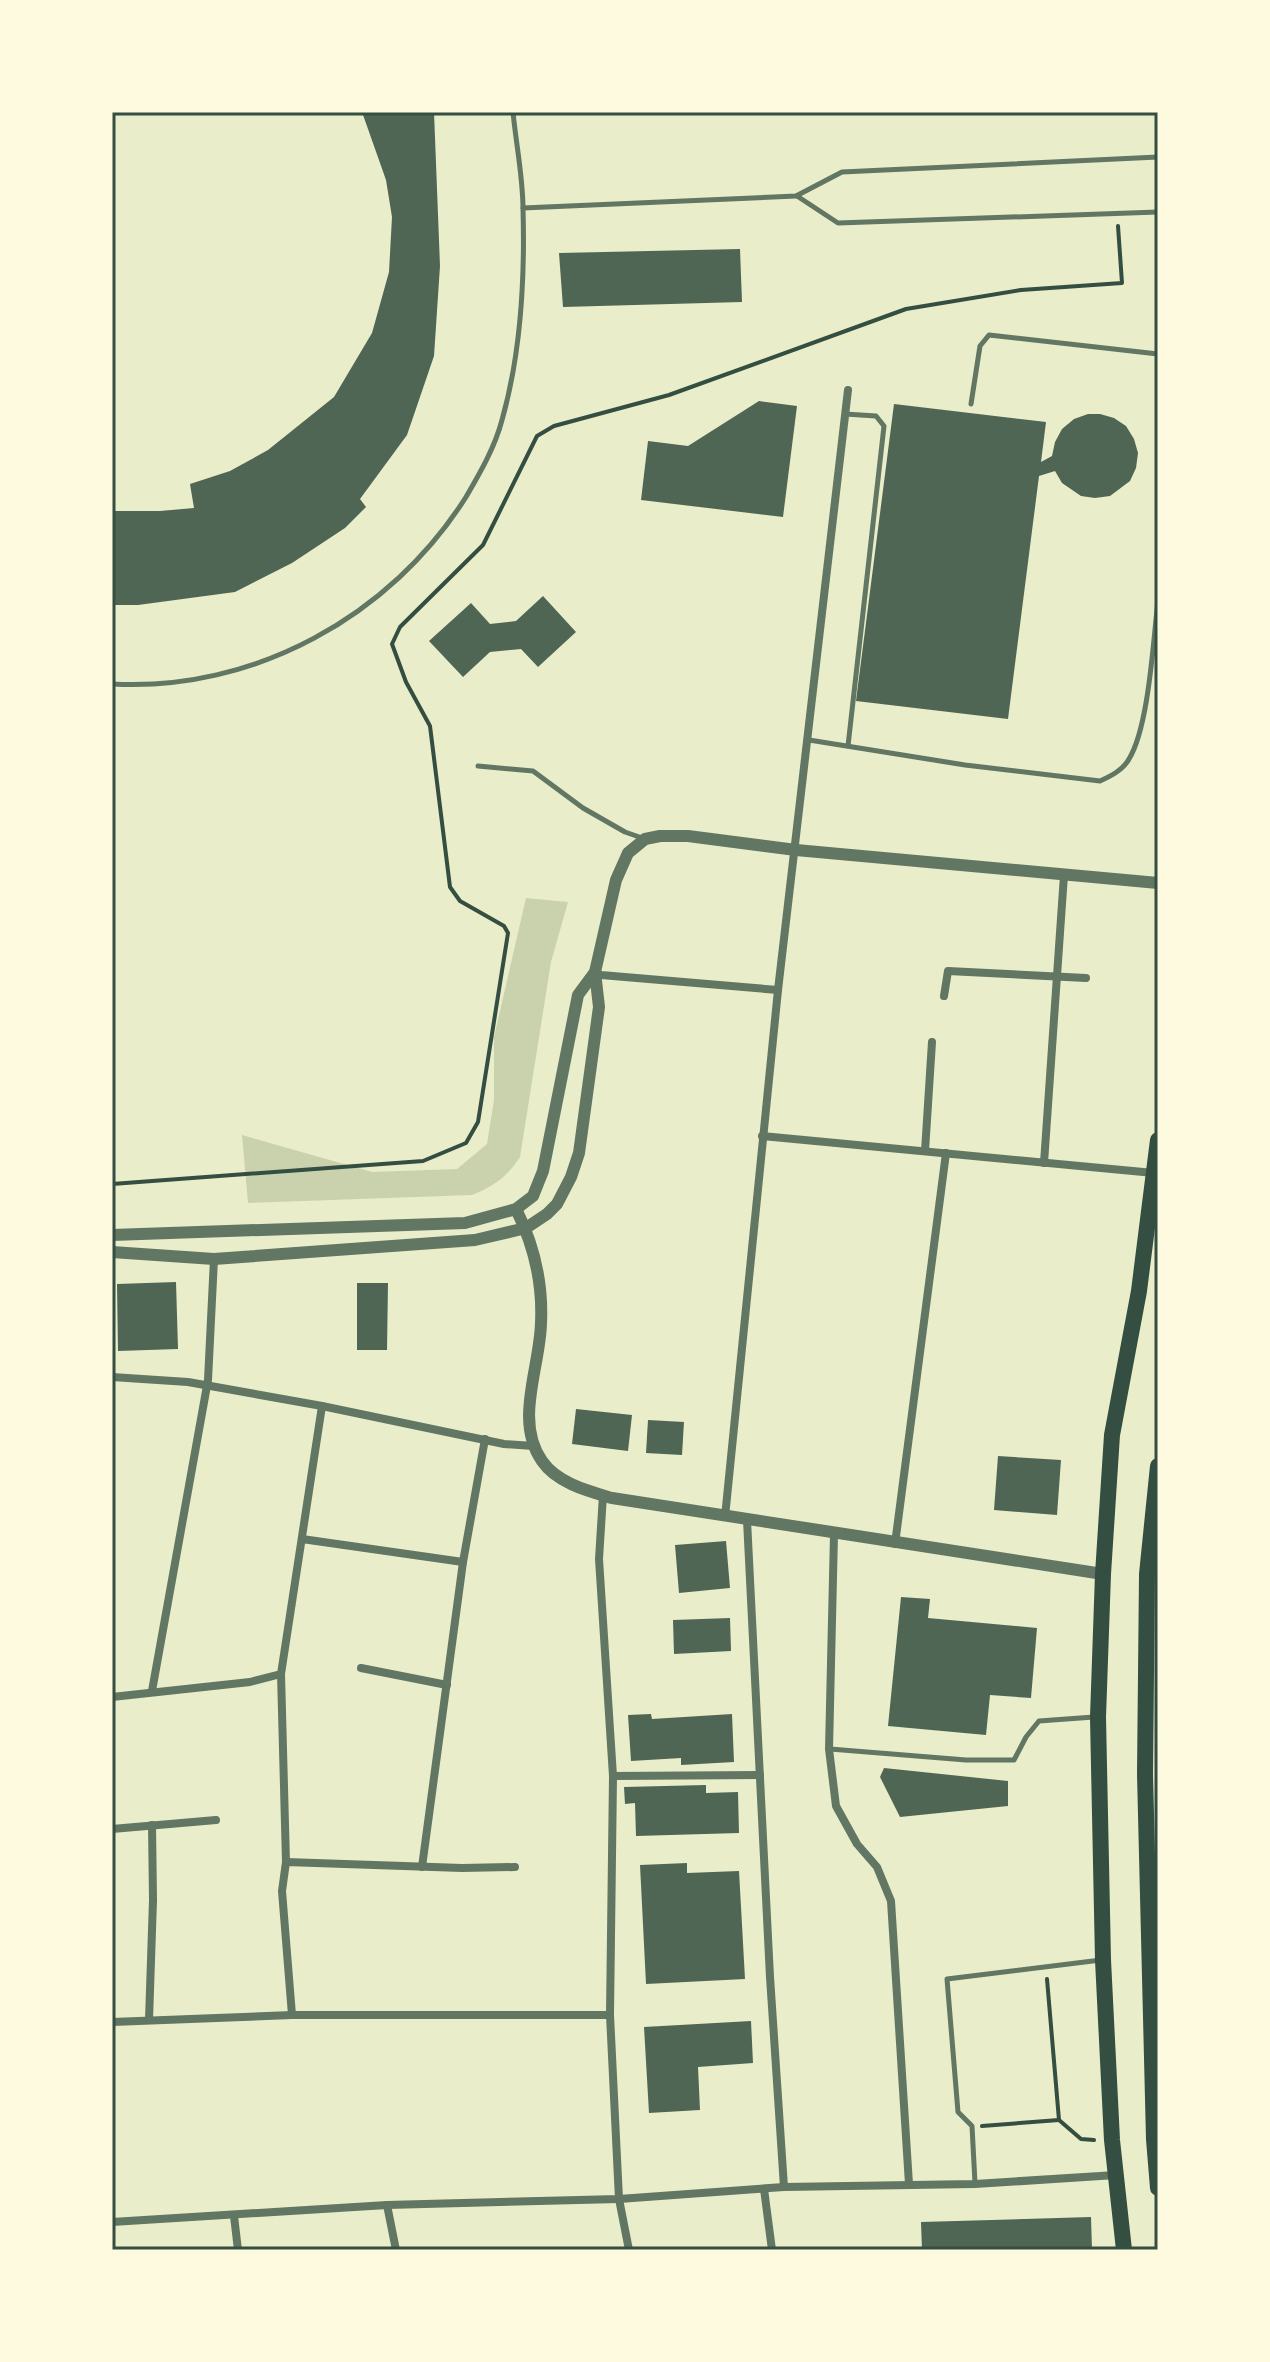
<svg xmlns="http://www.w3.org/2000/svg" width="1270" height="2362" viewBox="0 0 1270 2362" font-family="'Alegreya Sans',sans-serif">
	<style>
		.green { fill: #cad2ad }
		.building { fill: #4f6655 }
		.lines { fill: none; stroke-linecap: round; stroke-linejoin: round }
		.path { stroke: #344e41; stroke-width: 4 }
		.service { stroke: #617663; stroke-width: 5 }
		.minor { stroke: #617663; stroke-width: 8 }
		.tertiary { stroke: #617663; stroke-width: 12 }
		.primary { stroke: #344e41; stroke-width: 16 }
		.neatline { fill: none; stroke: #344e41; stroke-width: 3 }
	</style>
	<rect width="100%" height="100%" fill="#e9edc9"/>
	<path class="green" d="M526,898l42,4 -17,60 -31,195c-13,20 -26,29 -48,38l-224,8 -6,-68 130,37 85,-3 30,-25 7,-44v-63z"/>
	<g class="building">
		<polygon points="362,112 434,112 440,266 434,356 407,435 360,499 366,507 345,528 292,563 235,592 138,605 112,605 112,511 160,511 194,508 190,484 230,471 268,450 334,397 372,333 389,272 392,217 386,180"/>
		<polygon points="740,249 742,302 563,307 559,253"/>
		<polygon points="759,401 797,406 783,517 641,500 648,441 688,446"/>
		<polygon points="894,404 1046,422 1041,462 1052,456 1055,442 1062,429 1074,419 1088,414 1100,414 1114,418 1126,426 1134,439 1138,453 1136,468 1130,481 1110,496 1095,498 1081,496 1062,483 1055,471 1039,476 1008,719 856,701"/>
		<polygon points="543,596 576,632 538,667 521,649 490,652 463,677 429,641 471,603 490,624 516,621"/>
		<polygon points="176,1282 178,1349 118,1351 117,1284"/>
		<polygon points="357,1283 388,1283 387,1350 357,1350"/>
		<polygon points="576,1409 632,1415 628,1451 572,1444"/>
		<polygon points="648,1420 684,1422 682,1455 646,1453"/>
		<polygon points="998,1456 1061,1460 1057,1515 994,1510"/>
		<polygon points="726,1541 730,1588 679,1593 675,1545"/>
		<polygon points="901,1597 930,1599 928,1618 1037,1628 1031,1698 990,1695 986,1735 888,1726"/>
		<polygon points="730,1618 731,1651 674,1654 673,1620"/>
		<polygon points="651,1714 652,1719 732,1714 734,1762 681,1765 681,1758 631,1761 628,1715"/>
		<polygon points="884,1768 1008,1781 1008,1806 900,1817 880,1777"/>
		<polygon points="706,1785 706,1793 738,1792 739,1833 636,1836 635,1803 625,1804 624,1787"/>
		<polygon points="687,1863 687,1873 739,1871 745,1979 646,1984 640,1865"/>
		<polygon points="751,2021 753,2063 698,2067 700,2110 649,2113 644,2027"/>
		<polygon points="1091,2217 1092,2250 922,2250 921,2222"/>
	</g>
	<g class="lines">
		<g class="path">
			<polyline points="112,1184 423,1161 466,1143 478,1122 508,933 504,926 460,901 450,887 430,726 406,682 392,644 400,627 483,545 537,436 554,426 669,395 906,309 1021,290 1122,283 1118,226"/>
			<polyline points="1047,1979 1059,2120 1081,2139 1094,2140"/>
			<polyline points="982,2126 1059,2120"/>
		</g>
		<g class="service">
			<polyline points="797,196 838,223 1158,212"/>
			<polyline points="523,208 796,196 842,172 1158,157"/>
			<polyline points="971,404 980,346 989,335 1158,354"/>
			<polyline points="845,414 876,416 884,426 848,746"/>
			<path d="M112,684c142,8 279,-68 354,-187 14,-24 29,-50 36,-77 19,-67 23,-142 21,-211 0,-32 -7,-65 -10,-97"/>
			<path d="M809,740l156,25 135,16c11,-5 23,-11 29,-22 20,-33 24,-118 29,-158"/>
			<polyline points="478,766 533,771 583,808 625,832 645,839"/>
			<polyline points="830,1749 966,1760 1014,1760 1026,1737 1039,1721 1094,1717"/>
			<polyline points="975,2183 972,2126 958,2112 947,1979 1101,1960"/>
		</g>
		<g class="minor">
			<polyline points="595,972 601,975 778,990"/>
			<polyline points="944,996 948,971 1086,978"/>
			<polyline points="762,1136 1154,1173"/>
			<polyline points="925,1151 932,1042"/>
			<polyline points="1044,1163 1064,875"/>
			<polyline points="112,1377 188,1382 322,1406 504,1444 534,1446"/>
			<polyline points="603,1495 599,1559 613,1776 610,2015 619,2199 629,2250"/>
			<polyline points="725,1517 778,990 848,390"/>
			<polyline points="747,1520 770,1977 784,2187"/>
			<polyline points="834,1534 829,1749 836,1806 857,1844 877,1867 891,1901 909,2184"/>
			<polyline points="302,1539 463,1562"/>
			<polyline points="895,1544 946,1153"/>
			<polyline points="361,1668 447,1685"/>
			<polyline points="281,1674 286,1862"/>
			<polyline points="152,1691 208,1380 214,1259"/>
			<polyline points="112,1697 250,1682 281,1674 322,1406"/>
			<polyline points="613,1776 760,1775"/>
			<polyline points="112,1829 216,1820"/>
			<polyline points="422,1867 463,1562 485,1439"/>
			<polyline points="292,2015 282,1891 286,1862 462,1868 515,1867"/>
			<polyline points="149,2020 153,1900 152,1825"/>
			<polyline points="112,2022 292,2015 610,2015"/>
			<polyline points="764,2189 772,2250"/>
			<polyline points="387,2205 396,2250"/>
			<polyline points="234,2216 238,2250"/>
			<polyline points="112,2222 387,2205 619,2199 784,2187 975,2184 1116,2175"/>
		</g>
		<g class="tertiary">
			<path d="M516,1209c18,36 27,73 25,114 -1,45 -27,98 1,138 15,22 46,30 70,37l491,76"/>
			<polyline points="112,1235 465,1223 516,1209 533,1196 543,1171 578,995 595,972"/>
			<polyline points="112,1252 214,1259 475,1240 526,1228 547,1214 557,1204 571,1177 579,1153 599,1007 595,972 616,880 628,853 645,839 660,836 688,836 796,850 1158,883"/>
		</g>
		<g class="primary">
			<polyline points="1158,1466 1147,1574 1145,1774 1154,2139 1158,2188"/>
			<polyline points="1124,2250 1112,2140 1103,1960 1098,1717 1103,1574 1112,1435 1139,1291 1158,1140"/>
		</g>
	</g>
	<rect width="1270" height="2362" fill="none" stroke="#fefae0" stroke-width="228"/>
	<rect x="114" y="114" width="1042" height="2134" class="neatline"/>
</svg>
